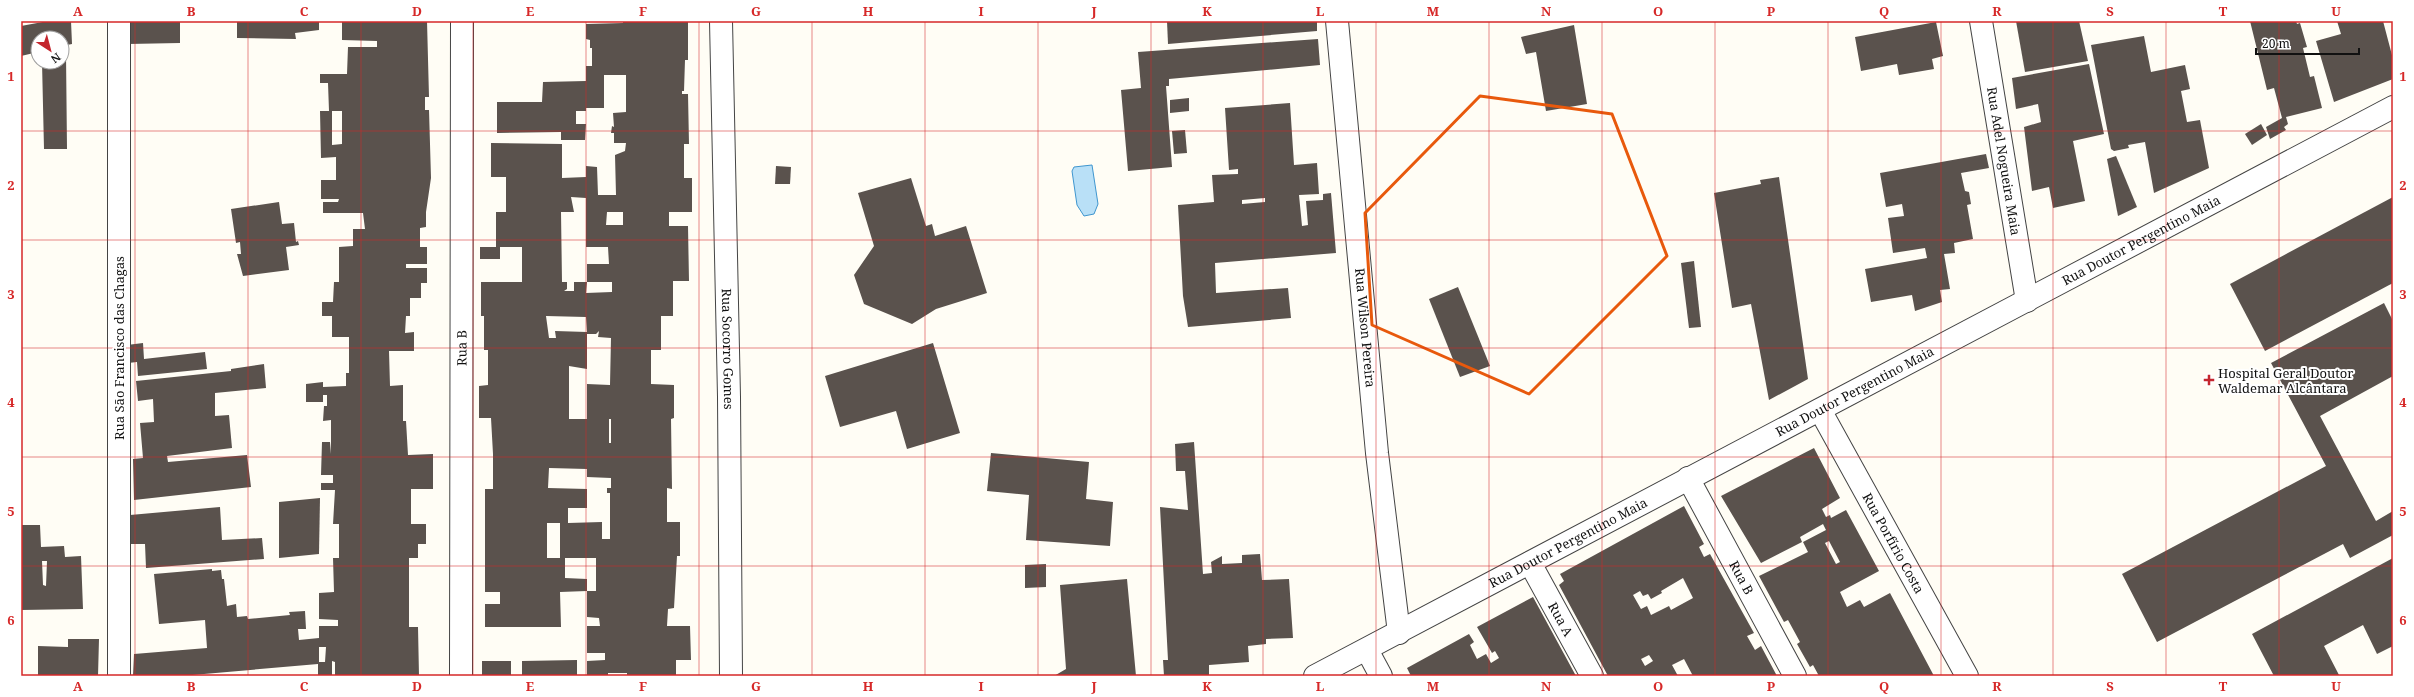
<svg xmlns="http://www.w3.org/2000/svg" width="2414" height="697" viewBox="0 0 2414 697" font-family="'Noto Serif',serif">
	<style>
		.water { fill: #b9e0f7; stroke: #3f96cf }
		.building { fill: #5a524d; fill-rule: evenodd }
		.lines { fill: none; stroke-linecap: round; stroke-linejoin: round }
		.street-casing { stroke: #444; stroke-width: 24 }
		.street { stroke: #fff; stroke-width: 22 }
		.marked { fill: none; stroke: #e8590c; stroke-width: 3; stroke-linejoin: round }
		.grid { fill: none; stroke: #d62828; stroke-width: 1; stroke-opacity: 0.55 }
		.poi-dot { fill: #c4262e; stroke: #fff; stroke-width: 1.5 }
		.labels { text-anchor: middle; stroke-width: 4; stroke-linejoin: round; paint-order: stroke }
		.street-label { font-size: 13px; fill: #111; stroke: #fff }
		.poi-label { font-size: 13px; fill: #111; stroke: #fff; text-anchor: start }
		.neatline { fill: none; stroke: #d62828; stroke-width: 1.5 }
		.grid-label { font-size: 13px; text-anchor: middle; font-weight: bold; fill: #d62828 }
	</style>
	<rect width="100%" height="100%" fill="#fffdf5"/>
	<polygon class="water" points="1092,165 1098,204 1094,214 1084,216 1077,205 1072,171 1074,167"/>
	<g class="building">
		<polygon points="48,21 71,21 72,44 62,46 62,38 38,38 38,52 21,56 21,26"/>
		<polygon points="128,21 180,21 180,43 128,44"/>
		<polygon points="237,21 319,21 319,30 295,33 296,39 237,38"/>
		<path d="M342,21h85l2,76h-4v13h4l2,68 -5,34v15l-6,1v19h7v17h-21v4h21v15h-6v15h-11v18h-4l-1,17 9,-1v19h-25l1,35 13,-1v36h3l2,34 25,-1v35h-22v35h15v20h-8v14h-9v69h9l1,49h-84v-14l-3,-1v15h-14v-12l-137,12h-48l1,-22 73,-6 -2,-28 -46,4 -5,-50 58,-5v2l9,-1 1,9h2l3,27 9,-2 1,13 10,-1 1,3 42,-4 -1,-3 16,-1 1,18h-8l1,11 20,-2v-12h19v-6l-19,-1v-26l15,-1 -1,-34h6v-34h-6l2,-34h-14v-7h12v-8h-12l1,-33h8l1,12v-34l-8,1 1,-15h3v-11h-4v7h-17v-18l17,-2v5l23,-1v-13h3v-36h-17v-21h-10v-14h11l1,-20h5v-35l14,-1v-17h12l-2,-16h-40v-11h15l1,-3h-18v-19h15v-23l-15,1 -1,-47h9l-1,-28h-8v-9h27l1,-27h29v-6l-35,-1zM332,111h10v33l-10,1zM319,647h7l-1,15h-6z"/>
		<path d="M623,21h65v39h-3l-1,31h-2v3h6l1,50h-5v34h8v34h-23v14h19l1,55h-16v35h-12v34h-10v34l23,1v33l-3,1 1,70 -5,-1v34h13v34h-3l-3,52 -6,1 -1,17h23l1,34h-15v16h-49v-3h-19v3h-21v-15l18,-1v-7h-18v-27h13l-1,-8 -12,-1v-26l-27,1 1,35h-76v-23h15v-12h-15v-103h8v-35l-2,-36h-12v-32l9,-1v-35h-4v-34h-3v-34h41v-35h-22v12h-20v-12h16v-35h10v-35h-15v-34l71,1v34l24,-1v-11l11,1 1,28h18l-1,-40 10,-4 1,-8h-12v-10h-3l1,-7 2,1 -1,-14 13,-1v-37h-22v33h-18v3h-10v13h10l-1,16h-24v-8l-64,1v-31h45l1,-20 43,-1v-15h6v-18h-2v-8l-4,-1v-15l37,-1zM571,197l15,1v49h22l1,17h-22v18h25v10l-26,1 1,-11h-13v9h-10l3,-2v-7h-5l-1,-70h13zM607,212h16v13h-17zM546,316l40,1 1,15 -32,-1 1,7h-7zM599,331l-1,6 13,1 -1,47 -23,-1v35h-18v-53l18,3v-35h9zM609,419h2v24h-2zM549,468l38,1v8l24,1v10h-4v5h3v46h-8v-17l-34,1v-15h19v-19l-39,-1zM547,523h13v35h-13zM565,558h31v33h-9v-12l-22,-1z"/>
		<polygon points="1167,21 1317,21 1317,31 1168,44"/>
		<polygon points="2016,21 2079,21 2088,61 2025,72"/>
		<polygon points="2250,21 2296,21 2297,24 2300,23 2307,47 2303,48 2310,77 2314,76 2322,108 2286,117 2288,124 2284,127 2286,130 2270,139 2266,127 2282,118 2274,88 2267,90"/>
		<polygon points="2337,21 2383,21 2393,59 2393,79 2334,102 2316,41 2341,34"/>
		<polygon points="1936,22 1943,56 1932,59 1934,69 1899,75 1897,64 1861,71 1855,37"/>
		<polygon points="1574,25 1587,104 1546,111 1536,52 1526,54 1521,37"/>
		<polygon points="2144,36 2151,72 2185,65 2190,89 2181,91 2187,122 2200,120 2209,168 2154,193 2145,142 2128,145 2129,148 2114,151 2111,149 2091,45"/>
		<polygon points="1318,39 1320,65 1169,79 1169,86 1166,86 1172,167 1128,171 1121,90 1141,88 1138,52"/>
		<polygon points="62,54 66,54 67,149 44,149 42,62 62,62"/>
		<polygon points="2089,64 2104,134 2073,141 2085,201 2053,208 2049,187 2032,191 2024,127 2041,122 2038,104 2016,109 2012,78"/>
		<polygon points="1189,98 1189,111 1170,113 1170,100"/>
		<path d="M1290,103l4,62 23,-2 2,31 -20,1 3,31 6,-1 -2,-24 17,-1v-6l8,-1 5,60 -121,10 1,30 72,-5 3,30 -103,9 -5,-31 -5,-91 36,-3 -2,-27 26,-1v-5l-9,1 -4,-62zM1265,198v4l-23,2v-4z"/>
		<polygon points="2261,124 2267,135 2252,145 2245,134"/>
		<polygon points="1185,130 1187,153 1174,154 1172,131"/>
		<polygon points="1986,154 1989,168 1961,173 1965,191 1969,192 1971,204 1967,205 1973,239 1954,243 1955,253 1944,254 1950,289 1940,290 1942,302 1915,311 1912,295 1871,302 1865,269 1927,258 1925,248 1893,253 1888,218 1904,216 1902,204 1886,207 1880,173"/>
		<polygon points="2116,156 2137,207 2118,216 2107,159"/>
		<polygon points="776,166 791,167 790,184 775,184"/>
		<polygon points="1779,177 1808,379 1769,400 1751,304 1732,308 1714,193 1761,184 1760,180"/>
		<polygon points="911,178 926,226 932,224 935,236 966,226 987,293 936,309 912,324 864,304 854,275 874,246 858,193"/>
		<polygon points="2393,197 2393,283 2265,351 2230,284"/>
		<polygon points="279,202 282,224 294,223 296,242 298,241 299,245 286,247 289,270 243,276 237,254 241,254 240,242 236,243 231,209"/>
		<polygon points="1694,261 1701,327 1689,328 1681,263"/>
		<polygon points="1458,287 1490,366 1460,377 1429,299"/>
		<polygon points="2384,303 2393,321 2393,376 2320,416 2376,521 2393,511 2393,535 2350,558 2343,544 2157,642 2122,574 2326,466 2271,363"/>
		<polygon points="143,343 144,359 205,352 207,369 138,376 137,362 128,363 127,345"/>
		<polygon points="933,343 960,433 907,449 896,411 840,427 825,376"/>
		<polygon points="264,364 266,388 215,393 215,416 229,415 232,448 167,456 168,462 247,455 251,487 134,500 133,459 143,458 140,423 154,422 153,399 138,401 136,381 231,371 231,369"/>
		<polygon points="1194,442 1203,574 1212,573 1211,562 1222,556 1222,564 1242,563 1242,555 1260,554 1262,580 1289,579 1293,638 1266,639 1266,644 1248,646 1249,662 1209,665 1209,676 1164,676 1163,660 1168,660 1160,507 1188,510 1185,471 1176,471 1175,444"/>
		<path d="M1814,448l26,50 -18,11 4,8 4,-2 1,3 15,-8 33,61 -39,21 7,15 13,-7 4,7 26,-14 44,83h-115l-6,-11 -3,2 -13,-23 3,-2 -12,-22 -4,2 -25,-46 49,-24 -5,-10 23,-12 -3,-6 -23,13 2,5 -41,21 -40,-67zM1829,541l11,21 -4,2 -11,-21z"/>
		<polygon points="991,453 1089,462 1086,499 1113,502 1110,546 1026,540 1029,495 987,491"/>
		<polygon points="320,498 319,554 279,558 279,502"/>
		<path d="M1684,506l20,38 -5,3 5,10 6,-3 44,79 -7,3 8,14 6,-4 16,30h-84l-9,-17 -12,6 6,11h-70l-49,-91 5,-4 -4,-7zM1683,578l10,20 -22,12 -2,-4 -18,9 -4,-9 -6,3 -8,-14 7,-4 3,5 5,-2 3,5 11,-6 -1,-2zM1649,655l4,6 -8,5 -4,-7z"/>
		<polygon points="220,507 222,540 262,538 264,559 146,568 145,544 131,544 130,515"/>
		<path d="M21,525h19l1,22 23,-1 1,11 16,-1 2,53 -62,1zM42,561h5l-1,25 -3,-1z"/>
		<polygon points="2393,558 2393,646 2377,654 2363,625 2324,646 2339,675 2274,676 2252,634"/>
		<polygon points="1046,564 1046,587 1025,588 1025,565"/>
		<polygon points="1127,579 1136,676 1054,676 1066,669 1060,585"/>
		<polygon points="1533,597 1576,676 1411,676 1407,668 1469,634 1474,642 1470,645 1477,659 1486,654 1491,663 1499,658 1495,651 1492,653 1477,627"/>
		<polygon points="68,639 99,639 98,676 38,676 38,646 68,647"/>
		<polygon points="577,660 577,676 522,676 522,661"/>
		<rect x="482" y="661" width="29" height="15"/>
	</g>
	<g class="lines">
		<g class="street-casing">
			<g id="street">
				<path id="s1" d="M721,21l8,376 2,279"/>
				<path id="s2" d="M1337,21l40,432 22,180"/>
				<path id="s3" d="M1981,21l46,280"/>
				<path id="s4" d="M1820,410l147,266"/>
				<path id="s5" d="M1688,478l107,198"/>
				<path id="s6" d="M1530,563l62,113"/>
				<polyline points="1367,650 1381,676"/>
				<polyline points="119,676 119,21"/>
				<path id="s7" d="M461,676l1,-655"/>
				<path id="s8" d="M1315,676l1078,-569"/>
			</g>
		</g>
		<use href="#street" class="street"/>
	</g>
	<path class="marked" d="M1480,96l132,18 55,142 -138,138 -157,-69 -7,-112z"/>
	<path class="grid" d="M135,21v655M248,21v655M361,21v655M473,21v655M586,21v655M699,21v655M812,21v655M925,21v655M1038,21v655M1151,21v655M1263,21v655M1376,21v655M1489,21v655M1602,21v655M1715,21v655M1828,21v655M1941,21v655M2053,21v655M2166,21v655M2279,21v655M21,131h2372M21,240h2372M21,348h2372M21,457h2372M21,566h2372"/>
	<path class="poi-dot" d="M2207 374h4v4h4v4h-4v4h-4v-4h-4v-4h4z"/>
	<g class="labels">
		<g class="street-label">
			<text dy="5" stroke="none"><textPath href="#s3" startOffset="142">Rua Adel Nogueira Maia</textPath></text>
			<text dy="5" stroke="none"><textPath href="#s8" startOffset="934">Rua Doutor Pergentino Maia</textPath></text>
			<text dy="5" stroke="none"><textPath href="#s2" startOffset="308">Rua Wilson Pereira</textPath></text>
			<text transform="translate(119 348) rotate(-90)" y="5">Rua São Francisco das Chagas</text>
			<text dy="5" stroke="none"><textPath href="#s7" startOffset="328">Rua B</textPath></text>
			<text dy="5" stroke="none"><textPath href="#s1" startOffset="328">Rua Socorro Gomes</textPath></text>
			<text dy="5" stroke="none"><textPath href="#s8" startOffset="610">Rua Doutor Pergentino Maia</textPath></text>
			<text dy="5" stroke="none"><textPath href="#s8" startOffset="286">Rua Doutor Pergentino Maia</textPath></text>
			<text dy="5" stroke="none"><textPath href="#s4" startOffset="152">Rua Porfírio Costa</textPath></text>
			<text dy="5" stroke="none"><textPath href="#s5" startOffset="113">Rua B</textPath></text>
			<text dy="5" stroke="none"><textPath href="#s6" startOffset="64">Rua A</textPath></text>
		</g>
		<g class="poi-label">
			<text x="2218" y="378">Hospital Geral Doutor<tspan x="2218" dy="15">Waldemar Alcântara</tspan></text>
		</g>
	</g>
	<rect width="2414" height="697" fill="none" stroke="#ffffff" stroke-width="44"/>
	<g transform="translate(50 50) rotate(144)"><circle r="19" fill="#ffffff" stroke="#a0a0a0"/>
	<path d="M0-3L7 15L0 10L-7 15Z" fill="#c4262e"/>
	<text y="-6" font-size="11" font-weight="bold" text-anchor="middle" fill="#111111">N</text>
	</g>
	<path d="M2256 48v6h103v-6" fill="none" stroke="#111111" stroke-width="2"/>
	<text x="2262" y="48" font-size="12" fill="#111111" stroke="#ffffff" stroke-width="3" paint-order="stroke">20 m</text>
	<rect x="22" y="22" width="2370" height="653" class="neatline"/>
	<g class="grid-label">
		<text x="78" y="16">A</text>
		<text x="191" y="16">B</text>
		<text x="304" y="16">C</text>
		<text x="417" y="16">D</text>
		<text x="530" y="16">E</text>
		<text x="643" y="16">F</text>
		<text x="756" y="16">G</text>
		<text x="868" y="16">H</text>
		<text x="981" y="16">I</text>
		<text x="1094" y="16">J</text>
		<text x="1207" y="16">K</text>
		<text x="1320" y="16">L</text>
		<text x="1433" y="16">M</text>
		<text x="1546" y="16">N</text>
		<text x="1658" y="16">O</text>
		<text x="1771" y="16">P</text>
		<text x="1884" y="16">Q</text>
		<text x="1997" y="16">R</text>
		<text x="2110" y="16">S</text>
		<text x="2223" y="16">T</text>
		<text x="2336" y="16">U</text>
		<text x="11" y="81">1</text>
		<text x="2403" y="81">1</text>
		<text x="11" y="190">2</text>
		<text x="2403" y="190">2</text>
		<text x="11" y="299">3</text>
		<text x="2403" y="299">3</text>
		<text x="11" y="407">4</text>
		<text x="2403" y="407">4</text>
		<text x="11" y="516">5</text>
		<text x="2403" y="516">5</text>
		<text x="11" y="625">6</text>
		<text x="2403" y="625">6</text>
		<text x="78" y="691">A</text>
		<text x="191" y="691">B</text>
		<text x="304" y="691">C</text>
		<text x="417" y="691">D</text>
		<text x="530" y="691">E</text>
		<text x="643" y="691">F</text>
		<text x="756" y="691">G</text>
		<text x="868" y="691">H</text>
		<text x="981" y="691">I</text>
		<text x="1094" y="691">J</text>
		<text x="1207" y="691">K</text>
		<text x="1320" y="691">L</text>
		<text x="1433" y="691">M</text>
		<text x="1546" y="691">N</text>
		<text x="1658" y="691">O</text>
		<text x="1771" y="691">P</text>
		<text x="1884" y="691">Q</text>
		<text x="1997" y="691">R</text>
		<text x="2110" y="691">S</text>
		<text x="2223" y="691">T</text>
		<text x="2336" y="691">U</text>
	</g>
</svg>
